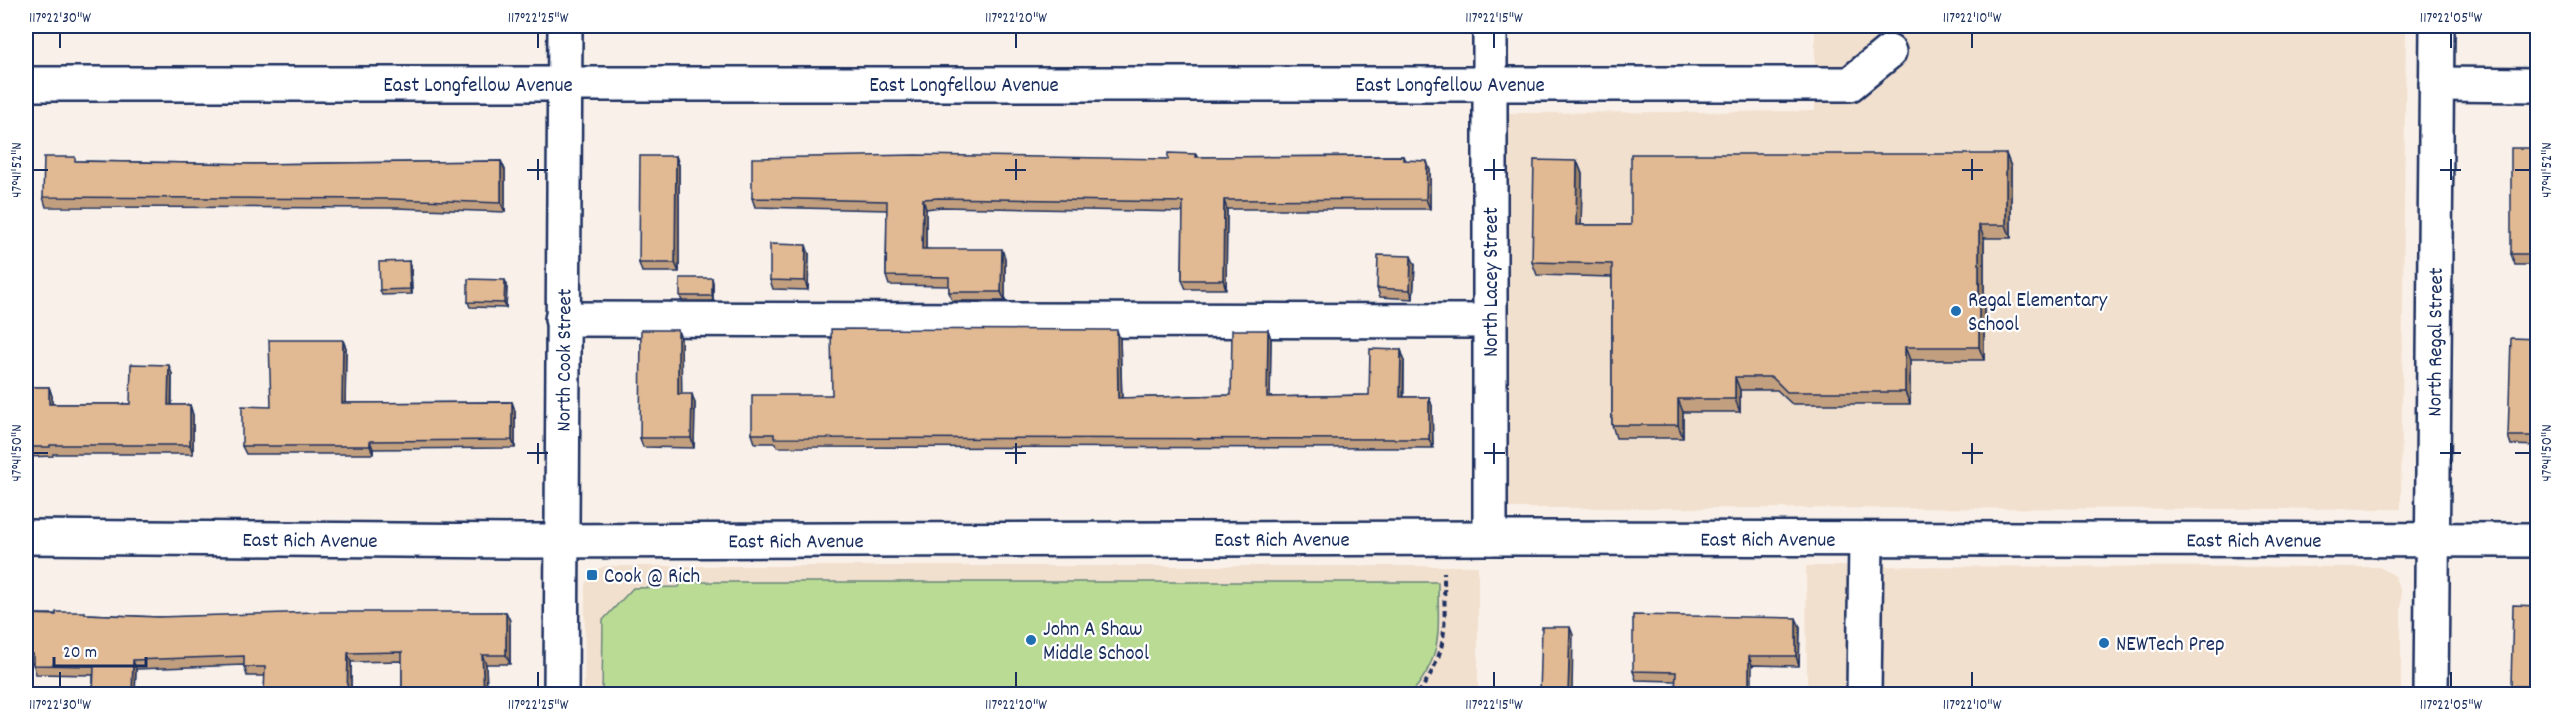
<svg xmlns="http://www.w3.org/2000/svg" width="2563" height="720" viewBox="0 0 2563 720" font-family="Dekko,sans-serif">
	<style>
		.built { fill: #f2e0cf }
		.green { fill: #b9db94; stroke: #6a8579; stroke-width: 1.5 }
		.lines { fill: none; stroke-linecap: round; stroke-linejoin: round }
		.minor-casing { stroke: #1b2f5e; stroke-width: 38 }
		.path { stroke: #1b2f5e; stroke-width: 4; stroke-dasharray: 6 4.5; stroke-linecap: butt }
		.minor { stroke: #fff; stroke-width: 33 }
		.wall { fill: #c29f7e; stroke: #1b2f5e; stroke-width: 1.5 }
		.shaded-wall { fill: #9e8266; stroke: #1b2f5e; stroke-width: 1.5 }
		.building { fill: #e1b992; stroke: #1b2f5e; stroke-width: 1.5 }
		.ticks { fill: none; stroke: #1b2f5e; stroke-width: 2 }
		.poi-dot { fill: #1f6fb2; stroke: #fff; stroke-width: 2 }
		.labels { text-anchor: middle; stroke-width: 4.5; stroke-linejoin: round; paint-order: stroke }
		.street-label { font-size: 21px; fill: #1b2f5e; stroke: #fff }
		.poi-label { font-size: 21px; fill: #1b2f5e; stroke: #fff; text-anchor: start }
		.neatline { fill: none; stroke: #1b2f5e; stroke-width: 2 }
		.ticks-label { font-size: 15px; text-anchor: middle; fill: #1b2f5e }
	</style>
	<rect width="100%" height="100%" fill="#f9f1e9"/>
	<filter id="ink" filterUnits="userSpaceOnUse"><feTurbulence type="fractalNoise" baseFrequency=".0167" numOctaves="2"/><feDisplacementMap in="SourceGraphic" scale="12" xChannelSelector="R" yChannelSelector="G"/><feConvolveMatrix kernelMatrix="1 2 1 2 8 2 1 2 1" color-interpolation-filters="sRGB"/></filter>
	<g filter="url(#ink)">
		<g class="built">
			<polygon points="1815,26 2406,26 2401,509 1508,508 1507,113 1815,111"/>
			<polygon points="604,566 1478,566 1478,694 584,694 585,585 591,572"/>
			<polygon points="1806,566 2379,567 2394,575 2401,592 2401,694 1807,694"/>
		</g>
		<path class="green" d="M680,582h758c0,47 6,74 -27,112h-809l1,-74 30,-32 46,-1z"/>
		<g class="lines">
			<g class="minor-casing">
				<g id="minor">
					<polyline points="1490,26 1490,538"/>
					<path id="s1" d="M26,84h1824l39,-32"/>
					<polyline points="2436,84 2538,85"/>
					<polyline points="562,319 1490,321"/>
					<path id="s2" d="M26,537l500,4 964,-3 1048,2"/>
					<path id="s3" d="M561,694l4,-668"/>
					<polyline points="1864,694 1866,539"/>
					<path id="s4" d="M2431,694l6,-668"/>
				</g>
			</g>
			<path class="path" d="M1418,694c33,-47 26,-68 26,-122"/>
			<use href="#minor" class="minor"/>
		</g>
		<g class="wall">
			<polygon points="2538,148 2538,265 2515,265 2511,254"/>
			<polygon points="1196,154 1197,157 1403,156 1405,160 1430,170 1430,209 1227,209 1226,289 1186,289 1182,280 1183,212 942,207 926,209 926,249 1005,258 1005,301 952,301 949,292 949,286 889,285 886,276 887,210 755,207 752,198 1168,159"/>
			<polygon points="2006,154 2011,167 2011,238 1984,238 1984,360 1910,360 1910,404 1792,404 1777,390 1740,390 1740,412 1683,412 1683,438 1616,438 1612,425 1612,277 1537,275 1532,262 1577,161 1582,174 1581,225 1631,225"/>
			<polygon points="676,156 679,165 679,272 642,272 639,263"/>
			<polygon points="76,161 254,164 501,161 505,170 505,212 395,208 46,207 43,197"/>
			<polygon points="809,254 808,290 773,289 770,280"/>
			<polygon points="409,261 411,266 412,294 382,295 380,290"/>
			<polygon points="1415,265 1413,299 1380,297 1377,288"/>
			<polygon points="712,278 713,283 713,301 682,301 680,296"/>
			<polygon points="507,285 506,308 470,307 468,302"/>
			<polygon points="1268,330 1271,339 1270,397 1369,395 1401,350 1404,359 1404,397 1429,397 1432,406 1433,448 777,447 776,443 755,443 752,434 832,395 1120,339 1122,398 1231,395"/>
			<polygon points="681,339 681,394 695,403 694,448 643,447 640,438"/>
			<polygon points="2538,339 2538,446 2511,445 2508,436"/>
			<polygon points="346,348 345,403 512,402 515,411 515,448 373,449 373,454 246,454 242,446 271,407"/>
			<polygon points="172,374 172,405 190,405 193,415 193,454 53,454 53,456 26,457 26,387 49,387 52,396 52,404 130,404"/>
			<polygon points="2538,606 2538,694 2514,694 2511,686"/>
			<polygon points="506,612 510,621 510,664 486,664 487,694 402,694 402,661 351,662 351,694 264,694 265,676 247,676 244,665 136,669 135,694 93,694 93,675 36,674 33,663 26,663 26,614 86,614 158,617"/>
			<polygon points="1800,627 1799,666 1752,665 1675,681 1636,680 1633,671"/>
		</g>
		<g class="shaded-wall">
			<polygon points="2006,154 2011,167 2011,238 2006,225"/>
			<polygon points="676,156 679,165 679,272 675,263"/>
			<polygon points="501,161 505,170 505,212 501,203"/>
			<polygon points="1427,161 1430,170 1430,209 1426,199"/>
			<polygon points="1577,161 1582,174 1581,238 1576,225"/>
			<polygon points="923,199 926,209 926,258 922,249"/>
			<polygon points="1224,200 1227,209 1226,289 1223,280"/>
			<polygon points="1979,225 1984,238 1984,360 1979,347"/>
			<polygon points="806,245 809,254 808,290 805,281"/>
			<polygon points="1002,249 1005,258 1005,301 1001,292"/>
			<polygon points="1411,256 1415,265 1413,299 1410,290"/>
			<polygon points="409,261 411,266 412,294 410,289"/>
			<polygon points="712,278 713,283 713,301 712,296"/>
			<polygon points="505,280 507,285 506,308 504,303"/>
			<polygon points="678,330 681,339 682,403 678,394"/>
			<polygon points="1117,330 1120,339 1122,407 1118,398"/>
			<polygon points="1268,330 1271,339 1270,406 1267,397"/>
			<polygon points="343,340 346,348 345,412 342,403"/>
			<polygon points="1905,347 1910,360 1910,404 1905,392"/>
			<polygon points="1401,350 1404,359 1403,406 1400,397"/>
			<polygon points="169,365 172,374 171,414 168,405"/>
			<polygon points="1735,377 1740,390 1740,412 1735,399"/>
			<polygon points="49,387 52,396 52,414 49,404"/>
			<polygon points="692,394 695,403 694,448 691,438"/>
			<polygon points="1429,397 1432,406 1433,448 1429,439"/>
			<polygon points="1678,399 1683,412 1683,438 1678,425"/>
			<polygon points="512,402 515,411 515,448 512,440"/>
			<polygon points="190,405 193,415 193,454 190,445"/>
			<polygon points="370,441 373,449 373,454 370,446"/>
			<polygon points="506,612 510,621 510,664 506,655"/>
			<polygon points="1796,618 1800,627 1799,666 1796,656"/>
			<polygon points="1570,627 1573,635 1572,694 1568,694"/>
			<polygon points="348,653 351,662 351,694 347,694"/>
			<polygon points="482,655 486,664 487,694 484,694"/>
			<polygon points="1749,656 1752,665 1752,694 1749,694"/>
			<polygon points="133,660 136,669 135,694 132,694"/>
		</g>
		<g class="building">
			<rect x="2511" y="148" width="27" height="106"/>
			<polygon points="1168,153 1196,154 1196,157 1403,156 1403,160 1427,161 1426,199 1224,200 1223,280 1182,280 1183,202 939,198 923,199 922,249 1002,249 1001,292 949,292 949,277 886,276 887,201 752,198 752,158 915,155 1168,159"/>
			<polygon points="1631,154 2006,154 2006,225 1979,225 1979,347 1905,347 1905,392 1787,392 1772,377 1735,377 1735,399 1678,399 1678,425 1612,425 1612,264 1532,262 1534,160 1577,161 1576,225 1631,225"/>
			<polygon points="640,156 676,156 675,263 639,263"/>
			<polygon points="44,157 75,157 75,161 254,164 501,161 501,203 392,199 43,197"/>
			<polygon points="770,244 806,245 805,281 770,280"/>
			<polygon points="1378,255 1411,256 1410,290 1377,288"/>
			<polygon points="409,261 410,289 380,290 379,262"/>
			<rect x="680" y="278" width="32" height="18"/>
			<polygon points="468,279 505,280 504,303 468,302"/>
			<polygon points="831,329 1117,330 1118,398 1231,395 1232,330 1268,330 1267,397 1369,395 1370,349 1401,350 1400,397 1429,397 1429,439 774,438 774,434 752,434 752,395 832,395"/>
			<polygon points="641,330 678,330 678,394 692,394 691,438 640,438"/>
			<polygon points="2511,338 2538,339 2538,436 2508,436"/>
			<polygon points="269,340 343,340 342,403 512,402 512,440 370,441 370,446 242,446 242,406 271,407"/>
			<polygon points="131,364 169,365 168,405 190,405 190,445 50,445 50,447 26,447 26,387 49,387 49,404 130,404"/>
			<polygon points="2513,605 2538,606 2538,686 2511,686"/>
			<polygon points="56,612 85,612 85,614 158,617 316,612 506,612 506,655 482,655 484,694 402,694 402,652 348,653 347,694 264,694 265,667 244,667 244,656 133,660 132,694 93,694 94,666 33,665 33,654 26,654 26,614 56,615"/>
			<polygon points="1633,615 1796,618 1796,656 1749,656 1749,694 1675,694 1676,672 1633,671"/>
			<polygon points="1542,627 1570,627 1568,694 1540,694"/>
		</g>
	</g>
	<path class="ticks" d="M60,33v15M538,33v15M1016,33v15M1494,33v15M1972,33v15M2451,33v15M538,159v21M1016,159v21M1494,159v21M1972,159v21M2451,159v21M33,170h15M527,170h21M1005,170h21M1484,170h21M1962,170h21M2440,170h21M2515,170h15M538,443v21M1016,443v21M1494,443v21M1972,443v21M2451,443v21M33,453h15M527,453h21M1005,453h21M1484,453h21M1962,453h21M2440,453h21M2515,453h15M60,672v15M538,672v15M1016,672v15M1494,672v15M1972,672v15M2451,672v15"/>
	<g class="poi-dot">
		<circle cx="1956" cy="311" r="6"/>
		<rect x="586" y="569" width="12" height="12" rx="3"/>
		<circle cx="1031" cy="640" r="6"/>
		<circle cx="2104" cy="643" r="6"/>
	</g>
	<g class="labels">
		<g class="street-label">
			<text dy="7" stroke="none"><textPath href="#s1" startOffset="452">East Longfellow Avenue</textPath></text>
			<text dy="7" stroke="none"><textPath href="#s1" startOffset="938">East Longfellow Avenue</textPath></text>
			<text dy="7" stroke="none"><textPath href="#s1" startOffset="1424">East Longfellow Avenue</textPath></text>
			<text transform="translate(1490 282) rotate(-90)" y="7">North Lacey Street</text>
			<text dy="7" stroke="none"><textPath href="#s4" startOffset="352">North Regal Street</textPath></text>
			<text dy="7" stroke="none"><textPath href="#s3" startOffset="334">North Cook Street</textPath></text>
			<text dy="7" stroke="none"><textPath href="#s2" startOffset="1256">East Rich Avenue</textPath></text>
			<text dy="7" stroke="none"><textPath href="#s2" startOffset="284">East Rich Avenue</textPath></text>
			<text dy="7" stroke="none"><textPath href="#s2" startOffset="1742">East Rich Avenue</textPath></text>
			<text dy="7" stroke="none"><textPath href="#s2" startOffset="770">East Rich Avenue</textPath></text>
			<text dy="7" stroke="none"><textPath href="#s2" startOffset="2228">East Rich Avenue</textPath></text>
		</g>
		<g class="poi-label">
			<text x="1968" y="306">Regal Elementary<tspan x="1968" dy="24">School</tspan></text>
			<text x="604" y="582">Cook @ Rich</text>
			<text x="1043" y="635">John A Shaw<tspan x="1043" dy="24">Middle School</tspan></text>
			<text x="2116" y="650">NEWTech Prep</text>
		</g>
	</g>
	<rect width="2563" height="720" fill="none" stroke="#fff" stroke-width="66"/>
	<path d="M54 657v9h92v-9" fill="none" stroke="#1b2f5e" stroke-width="3"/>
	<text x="63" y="657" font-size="18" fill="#1b2f5e" stroke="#ffffff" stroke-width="4.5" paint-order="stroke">20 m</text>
	<rect x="33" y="33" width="2497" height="654" class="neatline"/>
	<g class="ticks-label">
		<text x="60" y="22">117°22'30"W</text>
		<text x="538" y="22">117°22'25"W</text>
		<text x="1016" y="22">117°22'20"W</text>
		<text x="1494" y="22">117°22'15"W</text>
		<text x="1972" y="22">117°22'10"W</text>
		<text x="2451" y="22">117°22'05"W</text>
		<text transform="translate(16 170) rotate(-90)" y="5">47°41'52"N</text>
		<text transform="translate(2546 170) rotate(-90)" y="5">47°41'52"N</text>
		<text transform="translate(16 453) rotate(-90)" y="5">47°41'50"N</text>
		<text transform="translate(2546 453) rotate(-90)" y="5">47°41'50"N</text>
		<text x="60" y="709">117°22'30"W</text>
		<text x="538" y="709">117°22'25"W</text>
		<text x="1016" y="709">117°22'20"W</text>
		<text x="1494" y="709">117°22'15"W</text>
		<text x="1972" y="709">117°22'10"W</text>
		<text x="2451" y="709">117°22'05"W</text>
	</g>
</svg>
